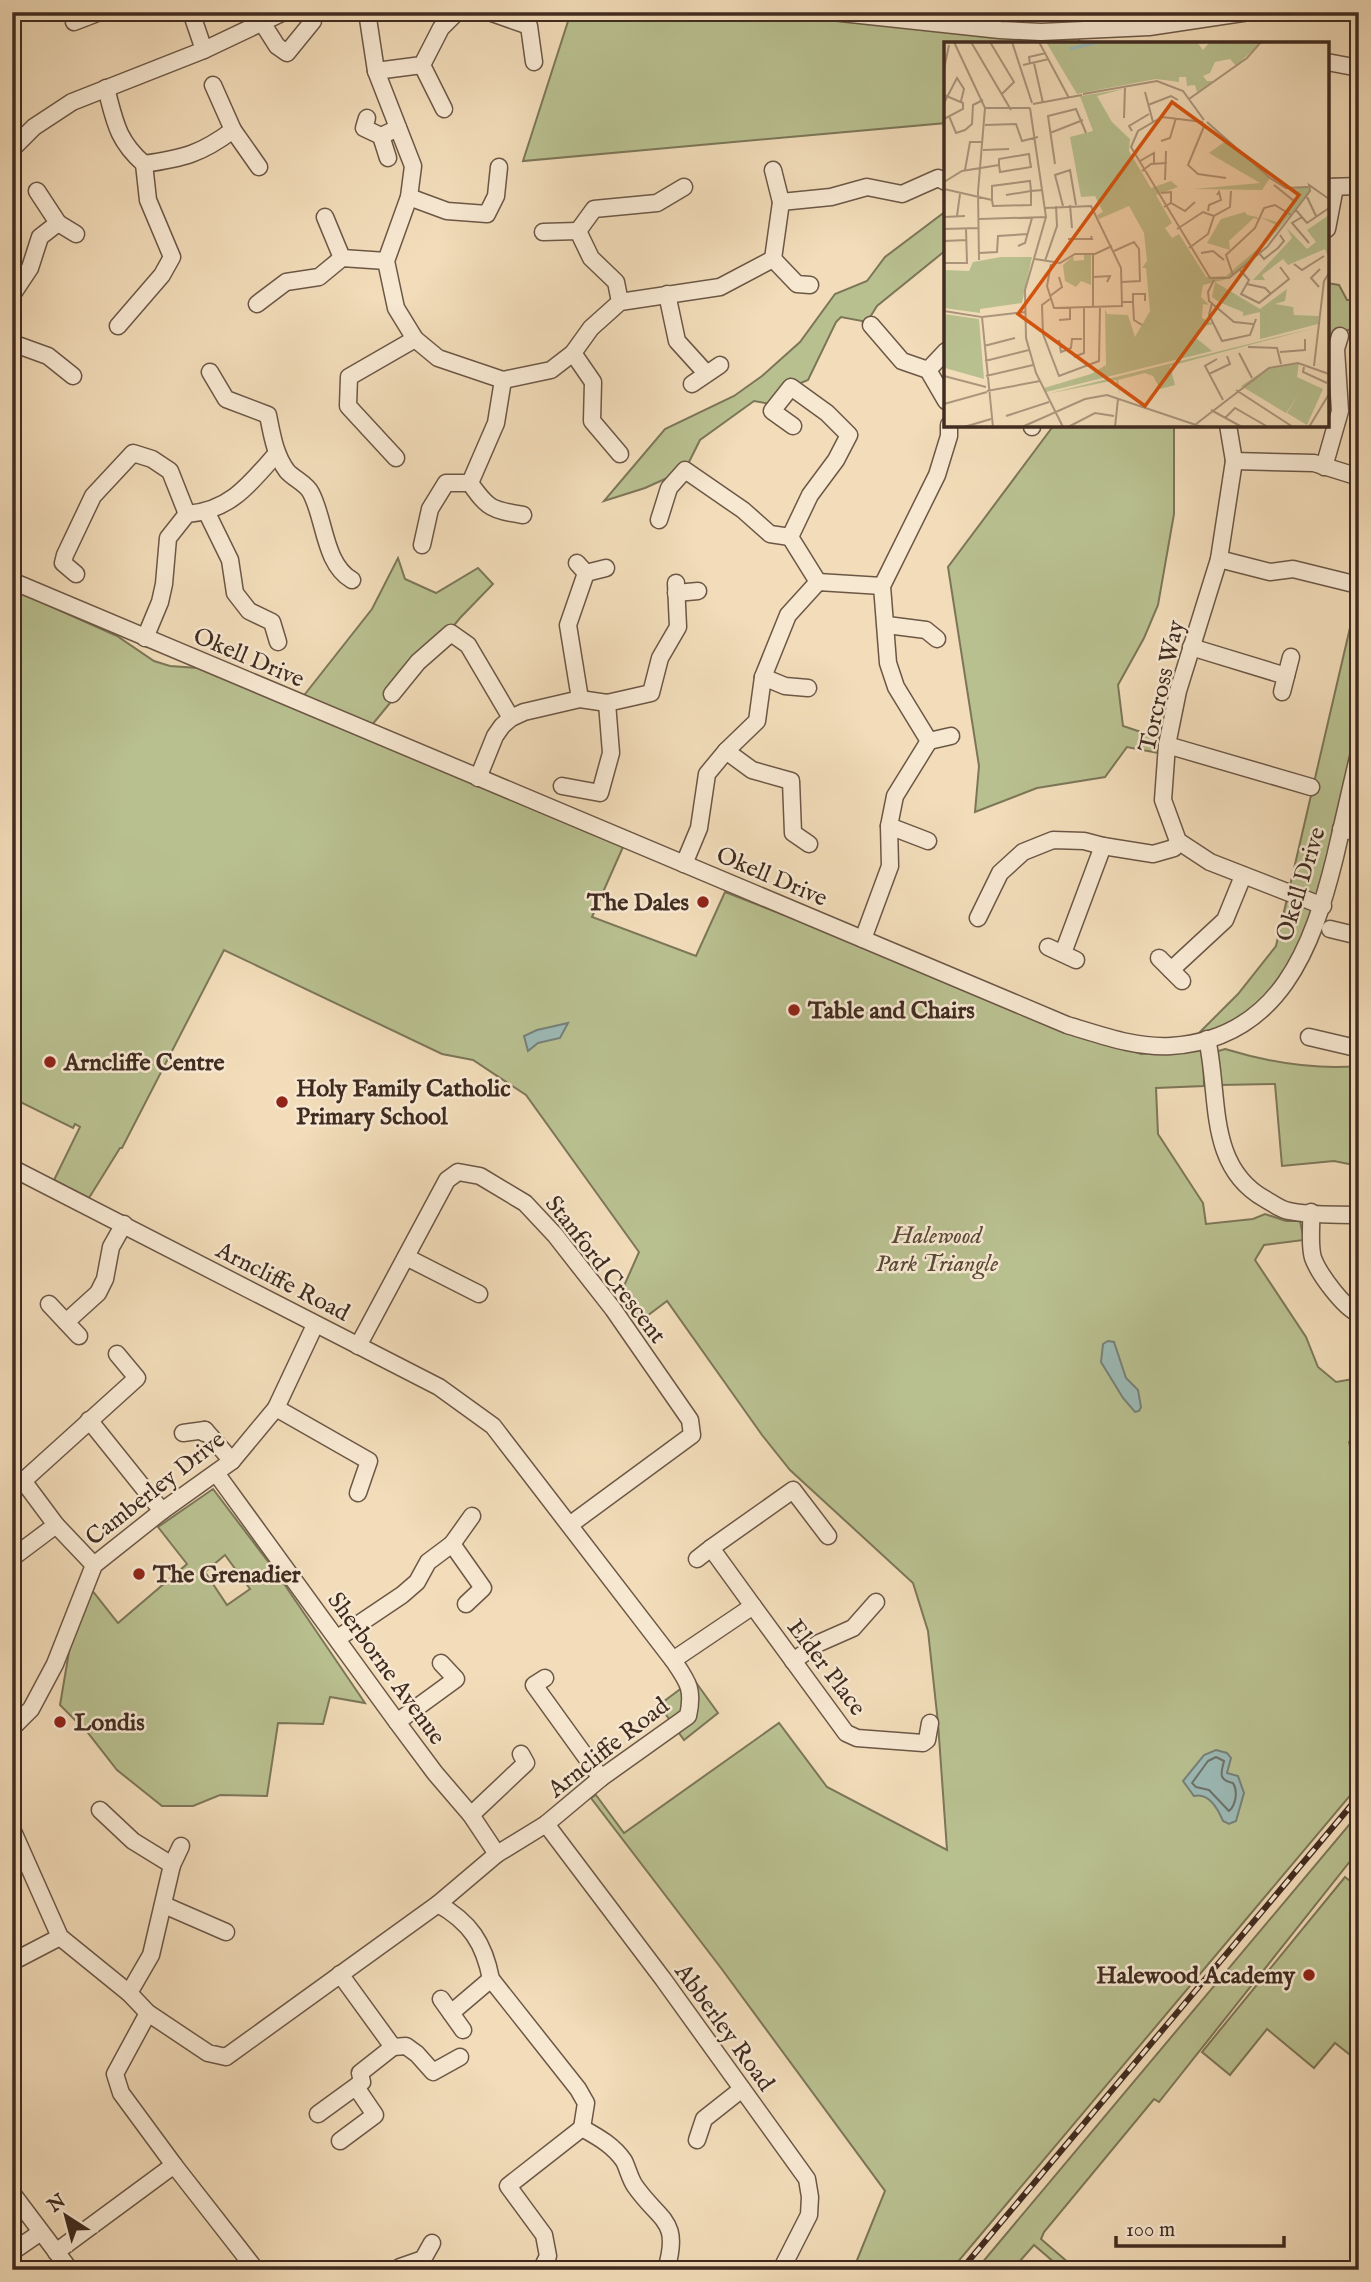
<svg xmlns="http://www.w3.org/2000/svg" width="1371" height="2282" viewBox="0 0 1371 2282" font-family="'IM FELL English',serif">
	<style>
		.green { fill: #b9c090; stroke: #7c7658; stroke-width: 2; fill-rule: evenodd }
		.water { fill: #9cbab6; stroke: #77817a; stroke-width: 2 }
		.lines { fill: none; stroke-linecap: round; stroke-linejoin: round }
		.shore { stroke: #6e726b; stroke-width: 2 }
		.minor-casing { stroke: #6c5746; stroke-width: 19 }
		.minor { stroke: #f7e8d2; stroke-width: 16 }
		.rail-casing { stroke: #402b20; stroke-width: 6 }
		.rail { stroke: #f7e8d2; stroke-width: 3.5; stroke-dasharray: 10; stroke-linecap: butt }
		.poi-dot { fill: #8f2418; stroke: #f7e8d2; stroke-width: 2.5 }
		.labels { text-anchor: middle; stroke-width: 5; stroke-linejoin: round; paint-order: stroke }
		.street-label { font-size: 24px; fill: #402b20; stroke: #f7e8d2 }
		.poi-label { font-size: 24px; font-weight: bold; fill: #402b20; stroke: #f7e8d2; text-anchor: start }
		.park-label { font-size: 24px; font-style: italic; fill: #584936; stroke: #f7e8d2 }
		.inset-river { fill: none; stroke: #9cbab6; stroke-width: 3.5 }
		.inset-road { fill: none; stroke: #ab957c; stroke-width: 2 }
		.view { fill: #d7540e; fill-opacity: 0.15; stroke: #d7540e; stroke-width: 3.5 }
		.inset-edge { fill: none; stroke: #402b20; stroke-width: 3.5 }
	</style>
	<rect width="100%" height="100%" fill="#f2dcb9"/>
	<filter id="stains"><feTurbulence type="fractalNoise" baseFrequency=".00286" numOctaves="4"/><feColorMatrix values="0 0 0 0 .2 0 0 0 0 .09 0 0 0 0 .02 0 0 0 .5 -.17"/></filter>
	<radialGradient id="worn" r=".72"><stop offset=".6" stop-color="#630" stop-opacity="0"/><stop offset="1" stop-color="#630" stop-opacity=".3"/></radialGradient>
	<g class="green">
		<polygon points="571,12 886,12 1078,32 1080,44 946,44 946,123 523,161"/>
		<polygon points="946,211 946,250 877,306 867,322 841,317 836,322 808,380 791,387 776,405 754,401 700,440 685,470 645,488 604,501 665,429 734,396 762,376 800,342 835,294 867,281 885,257"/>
		<polygon points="1327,283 1339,285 1347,300 1359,300 1359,328 1348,330 1336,349 1327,348"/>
		<polygon points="1054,425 1174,425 1174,514 1158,605 1144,638 1118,685 1123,726 1168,741 1164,754 1127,747 1105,777 1037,788 975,812 979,766 948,567"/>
		<polygon points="398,558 405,579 436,593 478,568 493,584 460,618 367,731 298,703 372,609"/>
		<polygon points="12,589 117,636 154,661 170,666 198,668 623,847 592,917 696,956 725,892 1141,1054 1193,1049 1203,1044 1204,1086 1156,1088 1158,1134 1203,1203 1206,1224 1253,1219 1265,1214 1286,1221 1300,1221 1304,1240 1264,1245 1255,1260 1306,1337 1318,1367 1336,1382 1359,1378 1359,1430 1349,1442 1356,1471 1359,1472 1359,1785 951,2270 853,2270 885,2191 721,1968 591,1798 596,1795 624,1833 779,1723 827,1787 947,1850 938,1723 928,1631 913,1583 790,1470 762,1435 667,1301 639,1322 620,1295 639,1252 526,1095 473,1060 442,1054 224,950 122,1148 120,1148 89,1198 54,1180 80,1127 75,1124 73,1128 12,1098"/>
		<polygon points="1359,589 1359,821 1356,833 1341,829 1297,966 1255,1015 1189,1043 1238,994 1276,946"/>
		<path d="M1225,1049c43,13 89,21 134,17v100l-25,-5 -52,5 -7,-82 -55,1 -5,-33z"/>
		<path d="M213,1489l63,83 89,131 -35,-6 -7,27 -45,-1 -11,73 -47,-1 -27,11h-31l-45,-36 -29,-37 -28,-28 12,-71 19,-45 27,34 69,-59 -29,-37zM225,1555l25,34 -23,16 -22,-33z"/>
		<polygon points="692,1677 718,1713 684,1740 659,1705 687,1684"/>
		<polygon points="1359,1813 1359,1850 1159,2102 1154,2099 1044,2232 1041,2239 1077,2270 1063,2270 1034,2245 1012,2270 976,2270"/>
		<polygon points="1345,1877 1359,1888 1359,2062 1335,2043 1314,2068 1267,2029 1230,2075 1202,2052"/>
	</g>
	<g class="water">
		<polygon points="568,1023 560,1038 538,1043 528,1051 524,1036 537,1030"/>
		<polygon points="1108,1341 1114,1342 1126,1378 1138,1390 1141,1407 1139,1411 1135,1412 1123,1398 1101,1362 1103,1344"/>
		<path d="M1216,1750l11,3 4,5 -4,15 11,3 6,17 -8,28 -7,3 -6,-3c-5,-12 -14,-29 -29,-25l-11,-15 21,-26z"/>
	</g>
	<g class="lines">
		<path class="shore" d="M1216,1757l8,4c-3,12 -6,19 9,22 5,8 3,22 -4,28l-20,-21 -13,-3 -4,-4 16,-22z"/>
		<g class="minor-casing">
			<g id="minor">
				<polyline points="191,12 204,50"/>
				<polyline points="367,12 376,71 413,166 409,197 386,261 396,308 415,339 438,358 503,380 551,370 573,353 591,328 620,302 720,287 773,259"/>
				<polyline points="489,12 529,26 534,62"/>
				<polyline points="832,12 1000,30 1041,32 1149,27 1249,12"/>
				<polyline points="74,22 100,12"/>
				<polyline points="263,24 277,46 287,53 313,21"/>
				<polyline points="1327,62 1359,68"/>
				<polyline points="422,65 444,109"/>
				<polyline points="376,71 422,65 441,28 457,12"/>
				<polyline points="213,85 233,130 259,167"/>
				<path d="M106,88c9,34 11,52 38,76l4,36 24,57 -10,18 -44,51"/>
				<polyline points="367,118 364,128 381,136 398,128"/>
				<polyline points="381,136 388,158"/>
				<polyline points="12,149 34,127 72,102 204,50 284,12"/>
				<path d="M144,164c40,-6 57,-10 89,-34"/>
				<polyline points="773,170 781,202 773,259"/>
				<polyline points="1327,187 1359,186"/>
				<polyline points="409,197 447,211 487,214 496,196 499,167"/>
				<polyline points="781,202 831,197 867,187 902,194 938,178 946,182"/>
				<polyline points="325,217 342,258"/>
				<polyline points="58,223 76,234"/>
				<polyline points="1327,229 1335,187"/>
				<polyline points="578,231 594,209 657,203 684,187"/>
				<polyline points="543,232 578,231 591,258 616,282 620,302"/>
				<polyline points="773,259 797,284 810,285"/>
				<polyline points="667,294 677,341 706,373"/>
				<polyline points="12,295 30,268 40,237 58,223 37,191"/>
				<polyline points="257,304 286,282 319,277 342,258 386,261"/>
				<polyline points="871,325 902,361 928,370 946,401"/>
				<polyline points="12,343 48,356 73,376"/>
				<polyline points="573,353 593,382 592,421 620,454"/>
				<polyline points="928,370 946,351"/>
				<path d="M210,372l16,27 42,16c4,20 7,40 19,56 7,8 20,13 24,22 14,26 13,71 41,87"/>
				<path d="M503,380l-7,43 -26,60c18,26 22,27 53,32"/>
				<polyline points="692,384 720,365"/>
				<polyline points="1228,425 1234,461 1219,559 1178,691 1167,745 1163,800 1178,841 1210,862 1323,906"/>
				<polyline points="793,426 772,411 791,387 827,413 849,435 836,460 810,495 790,537 818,582"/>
				<polyline points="1032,427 1032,425"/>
				<polyline points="396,458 348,406 349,377 415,339"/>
				<polyline points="1234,461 1314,463 1359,477"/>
				<polyline points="1324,467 1340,411 1336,349 1340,336"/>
				<polyline points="207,513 230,560 235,593 249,611 272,622 278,642"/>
				<polyline points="659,520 669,488 685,470 743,510 770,534 790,537"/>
				<polyline points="422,545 430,509 446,483 470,483"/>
				<polyline points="1219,559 1270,572 1293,569 1358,585"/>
				<polyline points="577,563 586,573 568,625 580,699"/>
				<polyline points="586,573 606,568"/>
				<polyline points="76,574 63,563 65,555 93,496 133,453 152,459 170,471 187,514"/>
				<path d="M12,581l1055,444c34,10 68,23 104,21 109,-7 142,-100 164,-189 8,-35 16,-69 24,-104"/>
				<polyline points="676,593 698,591"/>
				<polyline points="887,625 926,630 937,639"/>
				<path d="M145,638l15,-36 4,-18 4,-46 19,-24c43,-3 63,-30 90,-61"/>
				<polyline points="1191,647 1286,676"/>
				<polyline points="763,677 785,686 808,688"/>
				<polyline points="1282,692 1291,657"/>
				<polyline points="392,694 418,662 451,633 468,645 511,718"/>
				<polyline points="929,741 951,736"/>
				<polyline points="1167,745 1311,787"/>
				<polyline points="726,751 752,770 791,781 793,833 809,844"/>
				<polyline points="478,778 495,736 502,726 511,718 524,712 580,699 607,703 651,693 660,658 678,627 676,583"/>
				<polyline points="562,786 600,793 611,753 607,703"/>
				<polyline points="889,826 928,841"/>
				<polyline points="1341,829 1359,833"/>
				<polyline points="684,864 699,828 707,774 726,751 757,721 763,677 788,615 818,582 882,586"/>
				<polyline points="978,918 1000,873 1023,852 1053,840 1084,841 1103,846 1153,854 1174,848 1178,841"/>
				<polyline points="1330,929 1359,936"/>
				<polyline points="863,939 890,866 889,826 895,796 929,741 896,687 888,663 882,586 937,475 949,436 949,425"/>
				<polyline points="1048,947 1076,960"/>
				<polyline points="1063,953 1103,846"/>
				<polyline points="1159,958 1182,981"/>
				<polyline points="1171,970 1225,920 1243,876"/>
				<polyline points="1309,1037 1356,1048 1359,1035"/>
				<path d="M1207,1039c13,56 -1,127 58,160 7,4 16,11 24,12 22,5 47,3 70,4"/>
				<path d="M12,1168l427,219 54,39 180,234c15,22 21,29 15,56l-87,62 -55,46 -49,30 -59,50 -212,153 -18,-4 -60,-40 -19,-20 -69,-56 -48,-108"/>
				<path d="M1311,1212c1,14 -2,33 2,46 6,16 30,49 46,56"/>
				<polyline points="406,1257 479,1294"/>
				<polyline points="49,1304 79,1336"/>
				<polyline points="66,1322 98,1293 105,1279 111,1247 124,1224"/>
				<polyline points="358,1346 447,1180 458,1172 480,1176 525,1203 555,1235 613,1309 690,1420 692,1435 571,1524"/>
				<polyline points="276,1408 369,1461 358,1493"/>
				<polyline points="89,1420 162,1511"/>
				<polyline points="183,1433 205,1430"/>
				<polyline points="204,1433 205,1430 232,1461"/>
				<polyline points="216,1473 397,1722 435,1773 471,1815 497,1854"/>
				<polyline points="24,1482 56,1525 94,1565"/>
				<polyline points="12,1491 137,1378 117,1354"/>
				<polyline points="452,1544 472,1516"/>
				<polyline points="12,1558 56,1525"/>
				<polyline points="697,1559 711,1548"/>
				<polyline points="753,1606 846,1733 857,1738 923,1743 927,1740 930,1723"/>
				<polyline points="338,1638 402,1595 417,1582 428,1562 452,1544 483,1588 466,1604"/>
				<polyline points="673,1660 753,1606 711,1548 793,1490 828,1536"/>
				<polyline points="793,1661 819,1643 853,1628 876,1602"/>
				<polyline points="545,1678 534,1685 601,1778"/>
				<polyline points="397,1722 456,1679 441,1663"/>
				<polyline points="12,1728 31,1709 55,1664 94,1565 162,1511 232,1461 276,1408 315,1325"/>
				<polyline points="100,1810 133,1841 172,1865 151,1955 129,1993"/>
				<polyline points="471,1815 526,1763 521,1754"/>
				<polyline points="546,1824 663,1979 807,2179 810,2197 809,2215 781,2270"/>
				<polyline points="172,1865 181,1846"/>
				<path d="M438,1904c32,18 46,39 53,75l87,110 8,14 -4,25c16,9 31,17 42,33 4,8 6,18 11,25 25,36 46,33 31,84"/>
				<polyline points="164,1905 226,1932"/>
				<polyline points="12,1962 60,1937"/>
				<polyline points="441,1999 463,2030"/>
				<polyline points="148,2013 115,2074 121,2093 174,2165 256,2270"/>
				<polyline points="451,2013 491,1979"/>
				<polyline points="393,2047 406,2046 417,2054 433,2072 460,2057"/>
				<polyline points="318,2114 362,2082 360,2073 393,2047 340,1974"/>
				<polyline points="697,2140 704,2119 742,2089"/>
				<polyline points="340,2141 375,2115 356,2087"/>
				<polyline points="12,2193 70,2270"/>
				<polyline points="12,2252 41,2232"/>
				<polyline points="56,2252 174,2165"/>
				<polyline points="400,2267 423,2259 432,2243"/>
				<polyline points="541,2270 548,2256 544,2235 508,2186 582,2128"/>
			</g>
		</g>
		<use href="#minor" class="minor"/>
		<g class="rail-casing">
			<polyline id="rail" points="961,2270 1359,1796"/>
		</g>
		<use href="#rail" class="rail"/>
	</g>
	<g class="poi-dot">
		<circle cx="703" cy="902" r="7"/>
		<circle cx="794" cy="1010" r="7"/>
		<circle cx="50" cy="1062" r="7"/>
		<circle cx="282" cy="1102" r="7"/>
		<circle cx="139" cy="1574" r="7"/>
		<circle cx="60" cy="1722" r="7"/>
		<circle cx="1309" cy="1975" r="7"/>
	</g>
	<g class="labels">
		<g class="street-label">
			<text transform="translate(249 657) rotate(23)" y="8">Okell Drive</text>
			<text transform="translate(1161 686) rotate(-77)" y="8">Torcross Way</text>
			<text transform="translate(772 876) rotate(23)" y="8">Okell Drive</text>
			<text transform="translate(1300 884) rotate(-73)" y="8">Okell Drive</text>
			<text transform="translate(606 1269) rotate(52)" y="8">Stanford Crescent</text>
			<text transform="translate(283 1281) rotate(27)" y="8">Arncliffe Road</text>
			<text transform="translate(155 1488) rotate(-38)" y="8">Camberley Drive</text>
			<text transform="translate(827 1667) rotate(53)" y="8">Elder Place</text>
			<text transform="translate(387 1668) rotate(54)" y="8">Sherborne Avenue</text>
			<text transform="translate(608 1747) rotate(-38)" y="8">Arncliffe Road</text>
			<text transform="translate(725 2027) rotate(54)" y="8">Abberley Road</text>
		</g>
		<g class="poi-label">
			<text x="689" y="910" text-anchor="end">The Dales</text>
			<text x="808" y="1018">Table and Chairs</text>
			<text x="64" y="1070">Arncliffe Centre</text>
			<text x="296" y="1096">Holy Family Catholic<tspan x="296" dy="28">Primary School</tspan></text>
			<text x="153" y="1582">The Grenadier</text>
			<text x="74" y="1730">Londis</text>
			<text x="1295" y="1983" text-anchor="end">Halewood Academy</text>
		</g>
		<g class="park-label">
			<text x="937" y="1243">Halewood<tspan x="937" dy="28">Park Triangle</tspan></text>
		</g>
	</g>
	<g transform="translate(944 42)">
		<rect width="385" height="385" fill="#f2dcb9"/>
		<path d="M102,0h151l6,8 7,-8h51l-25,24 -6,-7 -15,3 -5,11 -7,3 4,5h8l-18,11 -2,-7 -8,1 -1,-9h-7v5l-23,-3 -79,15zM180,47l-27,7 15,26 18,17 -1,12 22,37 20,-7 7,6 -22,8 16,28 -7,5 7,10 7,-4 27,43 20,-1 43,-37 9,-13 -18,-9 20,6 18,-26 -9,-8 19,-2 2,4 -61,73 -22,15 -24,6 -2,12 8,8 -6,-1 -1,14 12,6 -14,3 -4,11 16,13 -166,41 -2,-4 47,-14 15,-9 -1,-56 2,5 21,1 7,22 15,-26 -4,-43h-4l5,-7 -3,-28 -15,-27 -30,13 -2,-4 6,-3 -8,-16 -14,1 -11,-60 23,-6 -13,-35zM283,98l43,38 -8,12 -68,-1 66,-6 -51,-30zM301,170l2,3 10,2 2,3 -5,-2 -25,23 1,9 -23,-7 14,-24zM385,173v43l-4,-9 -37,16 -5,-6 -21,16 3,5h-12l39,-42 -5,-10 20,21 9,-7 -9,-12zM140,213h7v30l-10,-4 -5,6 -11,-6 -2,-16 10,-9 1,5 10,-1zM57,215h31l-10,46 -42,6v4l-36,-5v-38l25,1 4,-9zM271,240l45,27 27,-20 -2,12 -10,3 18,3 1,8 25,1 -1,8 -58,15v-27l-17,4v-4l-24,-10 -7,-5zM0,272l35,5 5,60 -39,-11zM374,285l-148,39 5,19 -15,4 -7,-13 -8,-3 -27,7 2,15 -4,-15 -69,14zM355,321l-2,14 26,12 -16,36 -20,-12 11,-18 -12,18 -45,-27 27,-18z" fill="#b9c090"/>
		<path class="inset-river" d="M126,7l28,-7"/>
		<path class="inset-road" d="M10,0l31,66 -7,84 1,68M27,0l40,68M46,0l24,40 -12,12M68,0l20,61M95,0l30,56M90,21l9,40M86,22l-1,-7 17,-4M79,23l26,-6M0,27l5,-24M201,50l8,30M139,52l74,-13 26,10 21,29M0,53l19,8v6l-19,10M245,57l58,-41 14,-16M0,61l13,-25 7,11 -3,12M89,62l49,-9M204,63l23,-9 7,4M41,66h45M86,66l16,109 -21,73 1,48 10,35 27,54M5,74l7,17 9,-3 7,-6 1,-19 10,-5M180,76l1,-32M259,80l-41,-5 -24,14 -7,16 79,131h19l38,-31 43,-56 -1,-6 20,14M263,80l63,56 16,10 22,-1M261,82l-17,41 10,9 28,4M41,83l31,-1 6,17 16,-4M188,89l-3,-5 20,-12M106,91l33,-13M217,99l9,-3 6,-20M39,108l26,-1M196,119l14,-8v10M111,122l-7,-48 28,-7 10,24M55,123l1,7 31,-5 -1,-6M55,123v-6l30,-5 1,7M21,128l5,-28h13M198,129l9,-7 16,-1M221,138l1,-29M0,140l18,-11 37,-6M330,143l20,16M0,147l48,11M217,151l10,-1v11M363,155l9,19M48,158v-14l38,-5 1,10 -25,4M48,158l1,6 38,-1v-14l12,-1M126,163l2,23M119,164l-8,-31 15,-5 6,35M220,165l7,-4 14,8 10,-9M101,166l46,-2 30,62 1,38 -68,2 -7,-22 4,-22M351,167l12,14 22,-15M264,169l1,-6 12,-5 -2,-8 -2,3M13,174l3,-22M0,175l21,-1M358,175l-10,6 17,20M35,177l67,-2M0,187l35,-1M233,187l26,-17 11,4M124,197h24l-1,-3M0,199l23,-1M74,204l7,-3 7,-25M245,206l19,-14 6,-18 16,-9 1,-16M170,209l20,-9 5,7 1,32 -18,1M35,211l18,-1 1,-16 30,-2M257,211l12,-2 11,9M315,211l5,6 14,-11 6,-7 -4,-6M149,212v54M91,217l25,4 15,-9h20l17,-8M101,219l12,-35 -1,-20M0,221h23l-1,-34M350,222l8,6 22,-14M296,228l9,10 -8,14 18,9 30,-24 -9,-12M289,233l-7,-20 29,-27 9,-20 11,-3 16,10M149,235l17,-1 -3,6M270,238l-6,12 1,9 25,21 19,2M303,242l18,4 6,6M375,245l-8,-9 9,-9M106,254l12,-9 -3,-10M106,257l-8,6 1,29 16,42 40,-15 1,-53M178,260h11v-8h12v7M189,260l1,18 8,5M268,261l-3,12 13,26 28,-6 6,-16M0,269l38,6 11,110M38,275l43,-5M115,278l11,-1v-11M115,298l2,12 10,-4 1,-9h10M40,304l31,-8M304,305l29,1 4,16M336,310l25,-2v-11M295,311l13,25M130,315l10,-4v-45M273,317l-12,7 18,34M41,319l44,-11M370,324l10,-85 5,-8M360,325l-1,5 24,11M265,332l21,-10 -3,-8M0,334l42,11M42,334l47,-11M292,348l57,37M43,349l53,-10M0,362l43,-12M267,368l31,17M62,374l43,-14M281,376l10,-10 33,19M252,382l73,-56 29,-5 31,11M20,385l27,-8M78,385l63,-28 22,-4 95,32M124,385l27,-14 19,3M171,385l3,-28M365,385l20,-33"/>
		<path class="view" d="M228,60l127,93 -154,211 -127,-92z"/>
		<rect width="385" height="385" class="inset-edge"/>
	</g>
	<rect width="1371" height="2282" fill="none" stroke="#f2dcb9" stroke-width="42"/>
	<rect x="14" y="14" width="1343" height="2254" fill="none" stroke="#402b20" stroke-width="3.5"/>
	<rect x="21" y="21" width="1329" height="2240" fill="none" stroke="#402b20" stroke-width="2"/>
	<g transform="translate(66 2216) rotate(324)" stroke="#f7e8d2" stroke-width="5" paint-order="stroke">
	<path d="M0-5L12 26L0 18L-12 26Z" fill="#402b20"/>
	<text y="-10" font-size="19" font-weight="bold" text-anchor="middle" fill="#402b20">N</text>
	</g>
	<path d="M1116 2236v10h168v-10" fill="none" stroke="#402b20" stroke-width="3.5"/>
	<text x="1126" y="2236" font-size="21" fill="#402b20" stroke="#f7e8d2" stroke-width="5" paint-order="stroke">100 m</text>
	<rect width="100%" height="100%" filter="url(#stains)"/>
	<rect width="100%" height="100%" fill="url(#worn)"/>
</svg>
